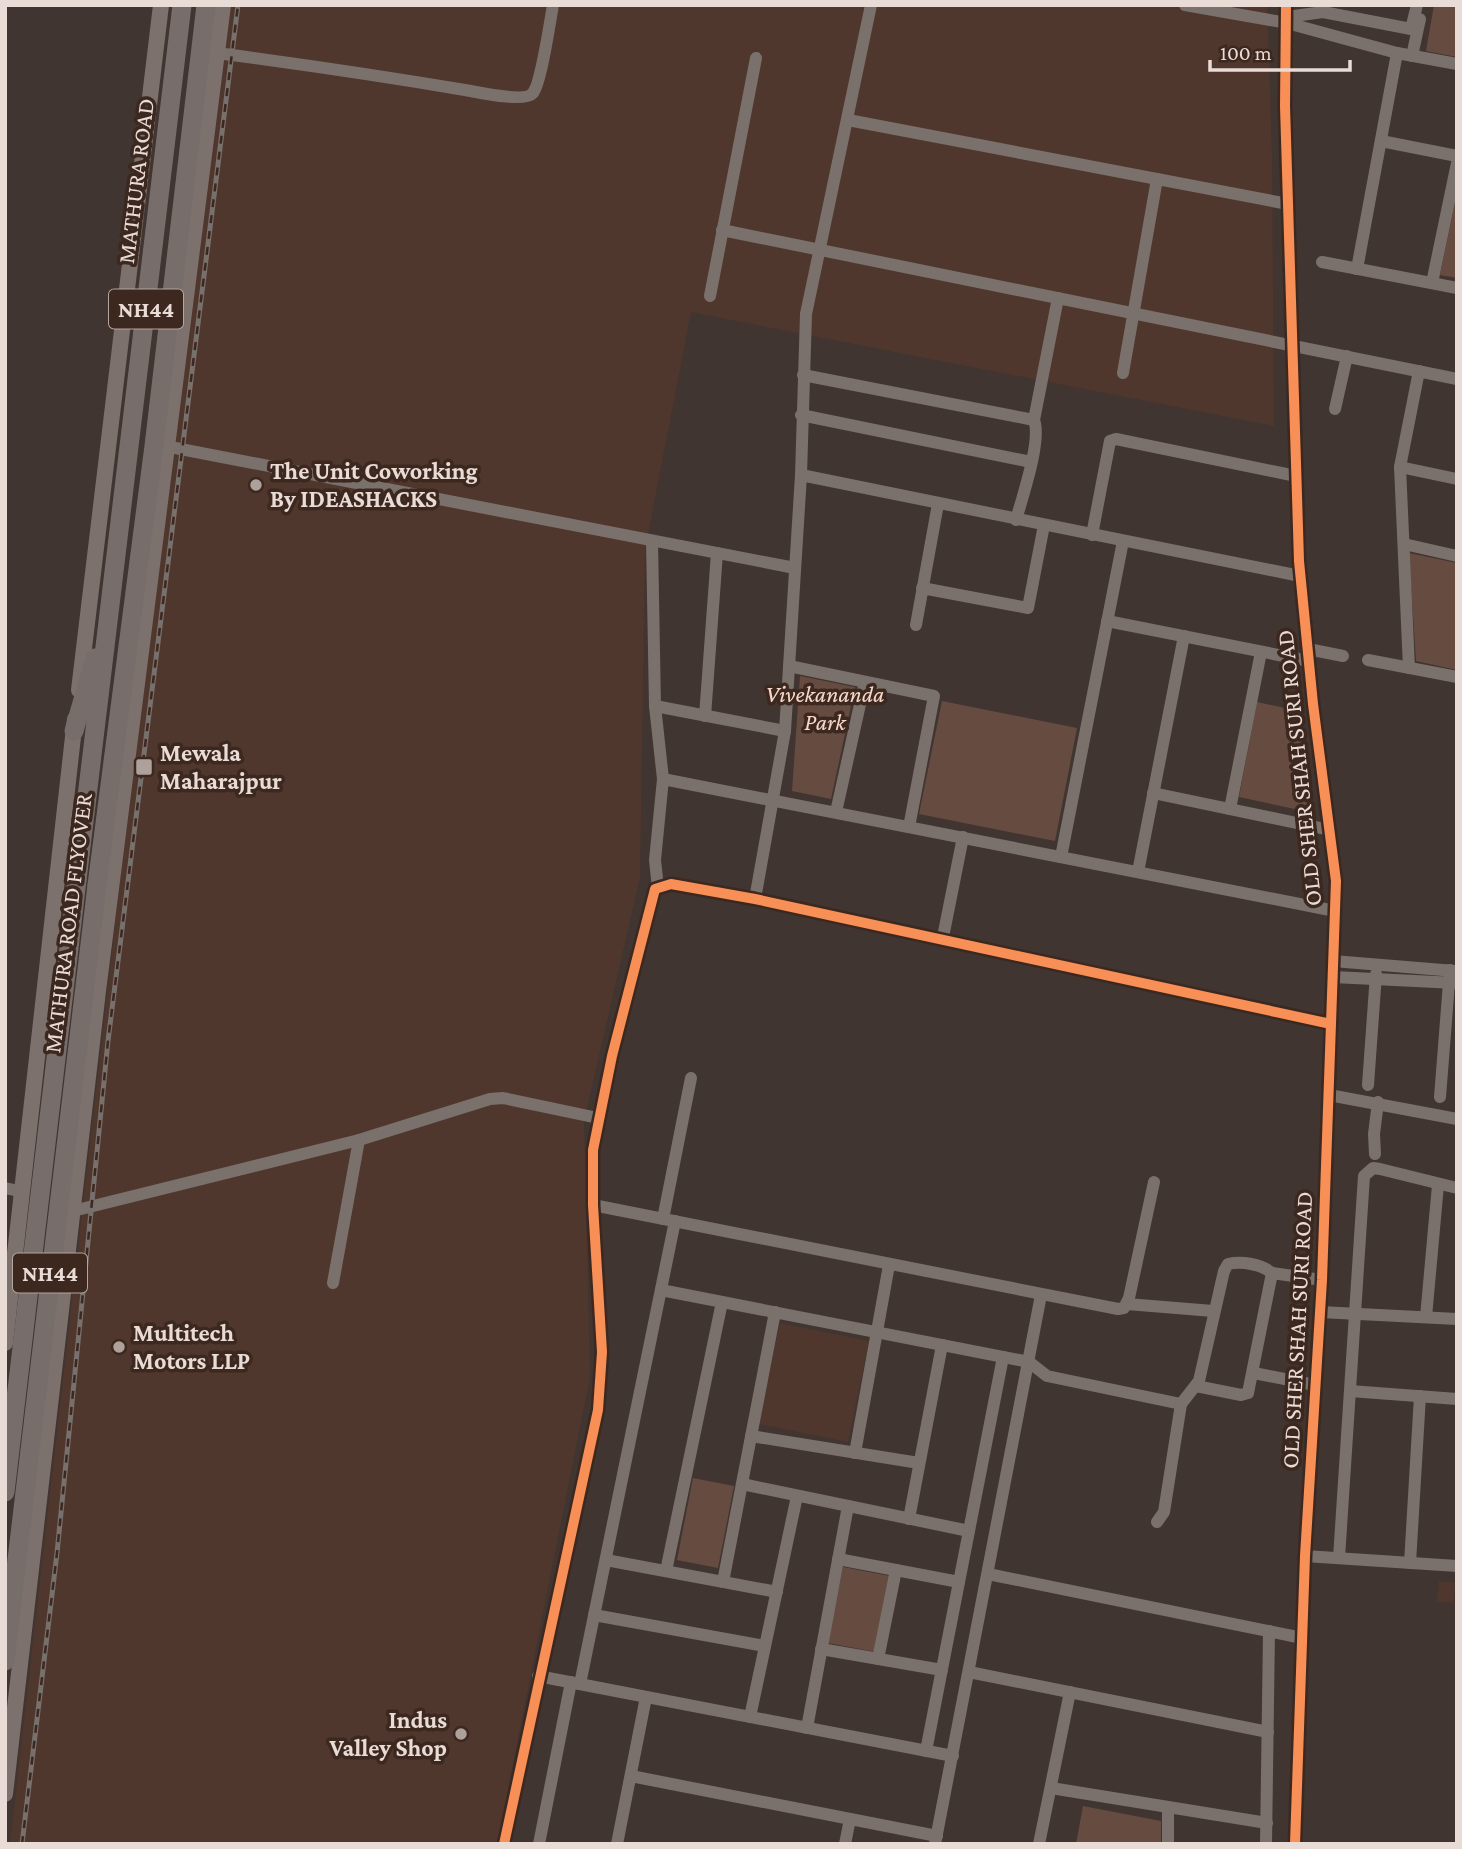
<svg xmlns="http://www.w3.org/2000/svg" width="1462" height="1849" viewBox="0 0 1462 1849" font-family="'Crimson Pro',serif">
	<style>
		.built { fill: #50372d }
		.green { fill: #664b40 }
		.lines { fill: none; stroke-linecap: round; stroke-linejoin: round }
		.minor { stroke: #7a716c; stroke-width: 12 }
		.major { stroke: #7c716c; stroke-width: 16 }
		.highway { stroke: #776e6b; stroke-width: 19 }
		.rail-casing { stroke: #78706c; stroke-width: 5 }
		.rail { stroke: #3c281f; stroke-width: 2.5; stroke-dasharray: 8; stroke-linecap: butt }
		.highway-bridge { stroke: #776e6b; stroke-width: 19 }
		.cycleway-casing { stroke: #3c281f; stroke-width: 15 }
		.cycleway { stroke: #f78f57; stroke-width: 10 }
		.poi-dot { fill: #aea19c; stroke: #3c281f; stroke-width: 2.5 }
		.labels { text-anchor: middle; stroke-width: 7; stroke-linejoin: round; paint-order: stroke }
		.shield { fill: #3c281f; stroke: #b5a59f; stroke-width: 2 }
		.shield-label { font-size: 23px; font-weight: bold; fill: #e9dbd6 }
		.street-label { font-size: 24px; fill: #e9dbd6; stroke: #3c281f }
		.poi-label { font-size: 24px; font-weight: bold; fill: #e9dbd6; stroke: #3c281f; text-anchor: start }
		.park-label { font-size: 24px; font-style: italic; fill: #f8d8cb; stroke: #3c281f }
	</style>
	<rect width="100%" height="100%" fill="#403530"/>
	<g class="built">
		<polygon points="220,5 1267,5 1272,155 1274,426 691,312 645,549 640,877 584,1121 590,1377 497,1844 10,1844"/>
		<polygon points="780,1323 869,1341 848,1442 759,1424"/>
		<polygon points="1439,1581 1455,1583 1453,1603 1437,1602"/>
	</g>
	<g class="green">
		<polygon points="1434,5 1457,5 1457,57 1426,51"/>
		<polygon points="1457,193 1457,278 1440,275"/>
		<polygon points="1409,553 1457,563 1457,670 1416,661"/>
		<polygon points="800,676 855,687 831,799 792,791"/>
		<polygon points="942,701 1077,728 1055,841 919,814"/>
		<polygon points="1257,702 1303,712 1309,812 1239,797"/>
		<polygon points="693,1478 734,1486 718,1568 677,1560"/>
		<polygon points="843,1567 890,1576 876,1652 828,1643"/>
		<polygon points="1083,1806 1161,1821 1161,1844 1076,1844"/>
	</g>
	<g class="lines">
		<g class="minor">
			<polyline points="1185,5 1287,23 1397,53 1457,64"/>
			<polyline points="1286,5 1285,106 1299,561 1313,704 1336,881 1322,1280 1305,1556 1295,1844"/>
			<polyline points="1287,17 1323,12 1411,29 1417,5"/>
			<path d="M217,53c83,11 165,23 248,37 12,2 60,13 68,3 8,-10 17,-71 20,-88"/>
			<polyline points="1412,56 1420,19"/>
			<polyline points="848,120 1288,204"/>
			<polyline points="1381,141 1457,156"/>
			<polyline points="722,230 1457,379"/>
			<polyline points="1322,262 1457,288"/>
			<polyline points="1357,269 1397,53"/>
			<polyline points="1432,283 1457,163"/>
			<polyline points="710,296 756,58"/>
			<polyline points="1123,373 1157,179"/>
			<polyline points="803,375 1034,420"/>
			<polyline points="1335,409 1347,356"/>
			<polyline points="801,415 1031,462"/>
			<polyline points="165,446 795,568"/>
			<polyline points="1400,467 1457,479"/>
			<polyline points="801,475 806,314 871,5"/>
			<path d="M1016,520c6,-22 26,-80 18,-100l24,-122"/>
			<polyline points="1092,535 1110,441 1116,439 1296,476"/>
			<polyline points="652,541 655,706 663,779 655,860 658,888"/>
			<polyline points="1404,544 1457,556"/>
			<polyline points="922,588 1028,608 1044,525"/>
			<polyline points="1107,621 1309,661"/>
			<polyline points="916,625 938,504"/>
			<polyline points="1308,649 1343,656"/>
			<polyline points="1368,660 1457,677"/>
			<polyline points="789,666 934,696 909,827"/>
			<polyline points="1409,668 1400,467 1419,371"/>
			<polyline points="655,706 785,731"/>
			<polyline points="705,716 717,553"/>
			<polyline points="663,779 1335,911"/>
			<polyline points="1153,793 1330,830"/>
			<polyline points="1230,809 1261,652"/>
			<polyline points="836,812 865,682"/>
			<polyline points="1061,857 1123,541"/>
			<polyline points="1138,872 1184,636"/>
			<polyline points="755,899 785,731 801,475 1300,576"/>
			<polyline points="943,937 963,837"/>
			<polyline points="1333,961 1455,971"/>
			<polyline points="1333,977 1456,983"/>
			<polyline points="1368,1085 1376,974"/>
			<polyline points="1329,1095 1457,1119"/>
			<polyline points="1440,1097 1450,970"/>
			<polyline points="1375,1154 1374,1134 1378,1102"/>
			<polyline points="5,1188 23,1192"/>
			<polyline points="593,1205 1118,1309 1124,1308 1129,1298 1154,1182"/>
			<polyline points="73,1211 359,1140 490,1099 503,1098 598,1118"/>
			<polyline points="663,1219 691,1078"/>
			<polyline points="1272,1273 1322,1280"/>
			<polyline points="333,1283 359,1140"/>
			<polyline points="661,1290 1029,1362 1047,1376 1181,1404"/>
			<polyline points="1127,1304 1213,1311"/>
			<polyline points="1320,1312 1457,1319"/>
			<polyline points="1426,1317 1438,1185"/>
			<polyline points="1254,1373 1315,1385"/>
			<polyline points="1350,1391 1457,1399"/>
			<polyline points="751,1436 919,1463"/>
			<polyline points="855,1453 889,1265"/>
			<polyline points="742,1484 969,1531"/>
			<polyline points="909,1519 942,1345"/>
			<path d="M1157,1522l7,-10 17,-108 18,-23 25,-110 4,-7c14,-3 33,0 44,9l-24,120 -7,2 -45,-9"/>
			<polyline points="1305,1556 1457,1566"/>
			<polyline points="1339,1558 1364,1176 1373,1168 1380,1169 1457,1188"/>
			<polyline points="838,1559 959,1582"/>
			<polyline points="606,1560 777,1592"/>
			<polyline points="1410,1563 1420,1396"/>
			<polyline points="666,1571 722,1302"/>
			<polyline points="988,1574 1302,1638"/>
			<polyline points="723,1582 775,1312"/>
			<polyline points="594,1615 765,1646"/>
			<polyline points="821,1649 942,1670"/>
			<polyline points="878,1659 896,1570"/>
			<polyline points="969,1672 1268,1732"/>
			<polyline points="538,1676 953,1756"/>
			<polyline points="580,1684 675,1221"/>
			<polyline points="750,1717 797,1496"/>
			<polyline points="807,1728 848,1506"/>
			<polyline points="926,1751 1003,1357"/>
			<polyline points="631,1776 937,1836"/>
			<polyline points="1051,1788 1267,1823"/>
			<polyline points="504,1844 598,1410 602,1352 593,1205 593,1150 612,1056 655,889 671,884 755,899 1331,1024"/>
			<polyline points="539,1844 571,1682"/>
			<polyline points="617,1844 646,1697"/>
			<polyline points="845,1844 850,1819"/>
			<polyline points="935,1844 1041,1295"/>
			<polyline points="1039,1844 1070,1692"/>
			<polyline points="1168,1844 1168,1807"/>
			<polyline points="1266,1844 1269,1631"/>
		</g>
		<g class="major">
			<polyline points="79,690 161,5"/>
			<polyline points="5,1343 75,719"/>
			<polyline points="5,1794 98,991 223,5"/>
		</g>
		<g class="highway">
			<polyline points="74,731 95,658"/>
			<polyline points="77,880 182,5"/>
			<polyline points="97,885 154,446 206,5"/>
		</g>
		<g class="rail-casing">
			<polyline id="rail" points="22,1844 57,1553 108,1041 238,5"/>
		</g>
		<use href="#rail" class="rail"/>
		<g class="highway-bridge">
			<polyline points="5,1492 77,880"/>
			<polyline points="5,1661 97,885"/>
		</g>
		<g class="cycleway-casing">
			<g id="cycleway">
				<polyline points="1286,5 1285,106 1299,561 1313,704 1336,881 1322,1280 1305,1556 1295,1844"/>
				<polyline points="504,1844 598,1410 602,1352 593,1205 593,1150 612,1056 655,889 671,884 755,899 1331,1024"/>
			</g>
		</g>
		<use href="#cycleway" class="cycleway"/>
	</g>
	<g class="poi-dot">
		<circle cx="256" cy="485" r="7"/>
		<rect x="135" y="758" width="18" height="18" rx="3.5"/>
		<circle cx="119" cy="1347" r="7"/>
		<circle cx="461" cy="1734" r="7"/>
	</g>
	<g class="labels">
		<g class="shield">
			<rect x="109" y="289.5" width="74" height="39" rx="5"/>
			<rect x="13" y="1253.5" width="74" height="39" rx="5"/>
		</g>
		<g class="shield-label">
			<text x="146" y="317">NH44</text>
			<text x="50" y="1281">NH44</text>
		</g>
		<g class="street-label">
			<text transform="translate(136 181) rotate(-83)" y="8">MATHURA ROAD</text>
			<text transform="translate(1299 768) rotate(-96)" y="8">OLD SHER SHAH SURI ROAD</text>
			<text transform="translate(68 923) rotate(-83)" y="8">MATHURA ROAD FLYOVER</text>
			<text transform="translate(1297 1330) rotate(-87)" y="8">OLD SHER SHAH SURI ROAD</text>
		</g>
		<g class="poi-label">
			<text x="270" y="479">The Unit Coworking<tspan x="270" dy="28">By IDEASHACKS</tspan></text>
			<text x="160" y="761">Mewala<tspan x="160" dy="28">Maharajpur</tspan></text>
			<text x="133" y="1341">Multitech<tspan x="133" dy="28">Motors LLP</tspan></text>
			<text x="447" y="1728" text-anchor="end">Indus<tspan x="447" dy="28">Valley Shop</tspan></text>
		</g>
		<g class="park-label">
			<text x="825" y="702">Vivekananda<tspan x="825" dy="28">Park</tspan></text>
		</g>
	</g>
	<rect width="1462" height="1849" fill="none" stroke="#e9dbd6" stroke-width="14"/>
	<path d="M1210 60v10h140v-10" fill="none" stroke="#e9dbd6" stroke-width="3.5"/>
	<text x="1220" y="60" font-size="21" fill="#e9dbd6" stroke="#3c281f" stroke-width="5" paint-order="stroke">100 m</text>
</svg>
